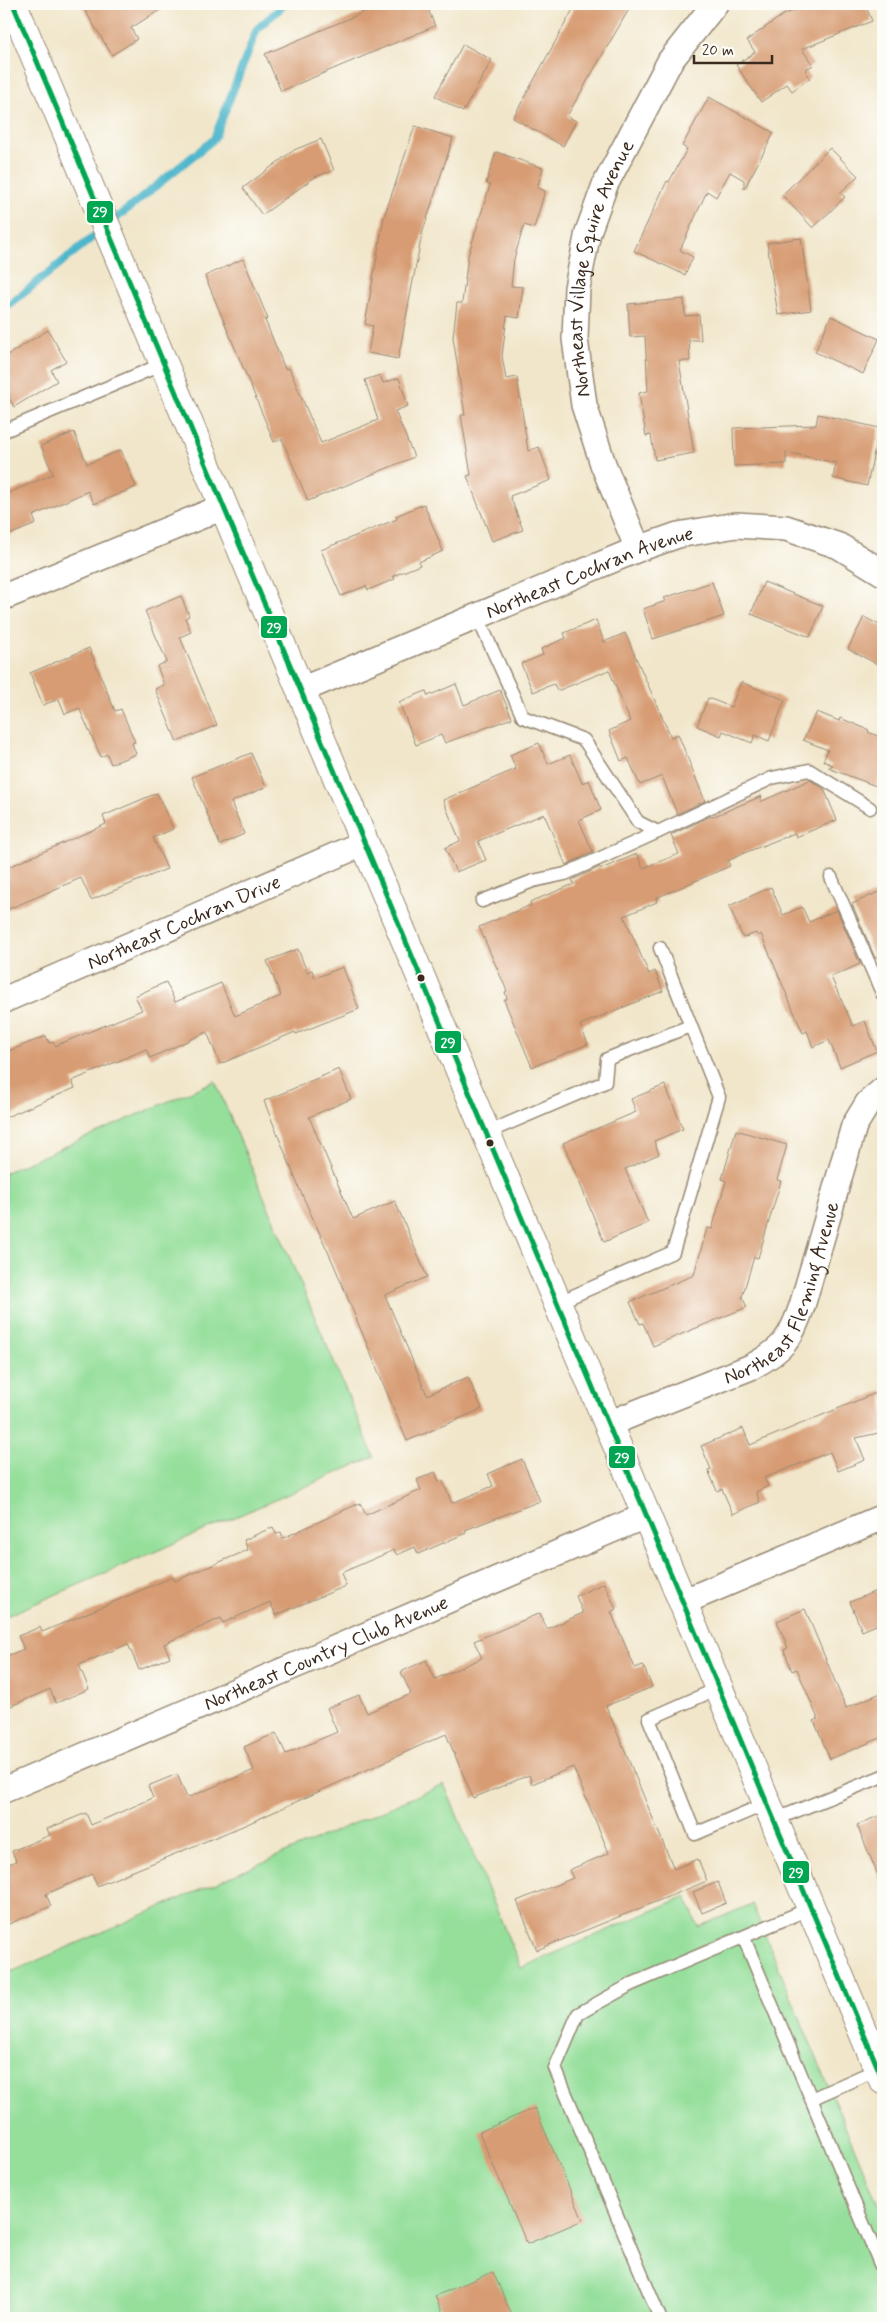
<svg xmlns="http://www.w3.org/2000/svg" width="887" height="2322" viewBox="0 0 887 2322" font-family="Mynerve,sans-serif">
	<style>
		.green { fill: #95df9b; stroke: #68845c }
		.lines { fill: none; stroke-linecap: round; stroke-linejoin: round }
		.stream { stroke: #4db6cb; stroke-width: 8 }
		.building { fill: #d79c73 }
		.lane-casing { stroke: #968874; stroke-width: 15 }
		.street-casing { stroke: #968874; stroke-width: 28 }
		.primary-casing { stroke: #968874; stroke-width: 30 }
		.lane { stroke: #fff; stroke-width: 12 }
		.street { stroke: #fff; stroke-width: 25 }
		.primary { stroke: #fff; stroke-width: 28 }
		.bus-1-casing { stroke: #fdfcf7; stroke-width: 9 }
		.bus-1 { stroke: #00a651; stroke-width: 5 }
		.bus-dot { fill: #3b2a1e; stroke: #fdfcf7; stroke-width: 2 }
		.labels { text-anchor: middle; stroke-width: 4.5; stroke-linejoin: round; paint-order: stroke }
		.street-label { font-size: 20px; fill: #3b2a1e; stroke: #fdfcf7 }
		.line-badge { stroke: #fdfcf7; stroke-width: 2 }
		.badge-label { font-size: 14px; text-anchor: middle; font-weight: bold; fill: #fff }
	</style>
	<rect width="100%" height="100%" fill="#fdfcf7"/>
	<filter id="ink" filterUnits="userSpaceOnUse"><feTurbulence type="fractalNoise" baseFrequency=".02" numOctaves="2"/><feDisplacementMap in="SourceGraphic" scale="10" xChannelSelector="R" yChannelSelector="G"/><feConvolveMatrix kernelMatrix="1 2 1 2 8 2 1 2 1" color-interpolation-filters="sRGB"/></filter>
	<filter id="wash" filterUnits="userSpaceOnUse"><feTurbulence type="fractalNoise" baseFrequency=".0096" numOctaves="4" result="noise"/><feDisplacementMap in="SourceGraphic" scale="20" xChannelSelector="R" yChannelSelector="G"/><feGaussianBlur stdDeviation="1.12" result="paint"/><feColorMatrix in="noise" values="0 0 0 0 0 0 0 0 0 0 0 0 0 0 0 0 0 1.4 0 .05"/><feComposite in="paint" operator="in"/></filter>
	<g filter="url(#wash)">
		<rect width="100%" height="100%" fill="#f1e6ca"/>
		<g class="green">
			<polygon points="215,1081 374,1457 4,1617 4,1173"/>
			<polygon points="444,1784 521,1968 686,1896 698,1927 752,1904 883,2216 883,2318 4,2318 4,1975"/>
		</g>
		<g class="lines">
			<polyline class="stream" points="4,309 214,139 257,29 285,4"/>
		</g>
		<g id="blocks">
			<g class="building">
				<polygon points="81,4 169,4 131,28 137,39 112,55"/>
				<polygon points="383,4 426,4 435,26 281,91 265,54"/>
				<polygon points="576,4 632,4 567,116 576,121 563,146 513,118"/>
				<polygon points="810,4 865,4 872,21 802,49 813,65 805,70 810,78 792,91 787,84 761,102 736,65 755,52 747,40 783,15"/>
				<polygon points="463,44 492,60 463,112 435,96"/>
				<polygon points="709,97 774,133 744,189 744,180 730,172 716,197 707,191 680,250 693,257 685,275 634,251 667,181 669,182 687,149 682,146"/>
				<polygon points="415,126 453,138 422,234 398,359 368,353 373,326 365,324 384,217"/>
				<polygon points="321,139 334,170 315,177 262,215 243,188 294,150"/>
				<polygon points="830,148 858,176 840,193 845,197 813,228 782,195"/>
				<polygon points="496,152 543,168 537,188 545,191 534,228 524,225 514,259 511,286 523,287 519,318 507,316 502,356 506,379 517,377 528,451 539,447 551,480 510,496 523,530 492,541 467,476 471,475 461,415 465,415 453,337 457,303 462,303 468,256 490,185 486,183"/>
				<polygon points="801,238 811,310 778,315 767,243"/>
				<polygon points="243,259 268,319 265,320 285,369 289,368 321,443 378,420 365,380 380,375 383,383 399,378 408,406 395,411 414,457 308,501 282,439 274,442 205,276"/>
				<polygon points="684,299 685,316 699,315 701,340 689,340 690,361 679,361 694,453 655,460 651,435 646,436 639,393 648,391 645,336 630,337 628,304"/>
				<polygon points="831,316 879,339 863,374 815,352"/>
				<polygon points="48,330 66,361 51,370 57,381 14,407 4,389 4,357"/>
				<polygon points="818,414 879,428 867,486 833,478 836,463 786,452 786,464 734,466 733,428 816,425"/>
				<polygon points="74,432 87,464 121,450 136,487 94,504 88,491 33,516 36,524 9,535 4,523 4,495 53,474 41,446"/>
				<polygon points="424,504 443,551 419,562 420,565 393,576 395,579 368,590 366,586 341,596 321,550 397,519 396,516"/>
				<polygon points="712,582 724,616 653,639 643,609 666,601 664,598"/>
				<polygon points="764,582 823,606 810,637 751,614"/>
				<polygon points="181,596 189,616 185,618 191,632 180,637 217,725 177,742 155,689 164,685 157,666 167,662 145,611"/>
				<polygon points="864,617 883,627 883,667 848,649"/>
				<polygon points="596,620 604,642 625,633 671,737 678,734 705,801 677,814 662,776 640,785 628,758 621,761 609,731 630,721 609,670 557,691 554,684 533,692 521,664 543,655 541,649 566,638 564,633"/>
				<polygon points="89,648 115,711 121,709 135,742 132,743 136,754 111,764 107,754 101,757 79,708 65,714 59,699 43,705 30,673"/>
				<polygon points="741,682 785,700 769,741 755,735 752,743 723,731 721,736 697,726 708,698 731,707"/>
				<polygon points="456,684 464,705 500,690 512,718 445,743 441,735 416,745 399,702 426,691 428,696"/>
				<polygon points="817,712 839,721 840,718 869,730 868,732 883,738 883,770 876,786 828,768 833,765 823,761 828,750 803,740"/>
				<polygon points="539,743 548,764 570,755 582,783 589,780 601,810 579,820 593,852 566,865 544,814 478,841 486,860 456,872 445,848 460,841 443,800 516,769 510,755"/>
				<polygon points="251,753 266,787 231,802 244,834 220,845 192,777"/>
				<polygon points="810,780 824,789 837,820 796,837 795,833 744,853 728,861 730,866 656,898 657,902 624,916 649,974 655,971 663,991 580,1025 588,1044 532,1067 504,1000 507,999 505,992 507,991 479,927 531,905 530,902 574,884 572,880 600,867 601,869 637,854 643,868 679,854 671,835 711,816 712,817 762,796 760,802"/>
				<polygon points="157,793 173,829 153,838 167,869 91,900 81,878 4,911 4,869 106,824 103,816"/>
				<polygon points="771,887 783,915 802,907 809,922 837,910 860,964 831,977 853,1026 865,1021 877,1051 840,1067 829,1040 813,1047 807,1031 803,1033 761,934 758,936 756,933 743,938 729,906"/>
				<polygon points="883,890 883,954 875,958 852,904"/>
				<polygon points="298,949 307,972 312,970 315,978 343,967 359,1009 296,1034 295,1032 220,1064 207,1032 150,1058 146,1049 72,1081 75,1088 4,1118 4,1053 46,1036 49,1043 53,1042 55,1046 142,1010 135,996 166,982 175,1002 221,983 235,1016 281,996 267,961"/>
				<polygon points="339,1069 351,1099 309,1117 353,1219 395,1201 427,1277 385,1295 427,1395 468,1377 482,1409 407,1441 334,1265 300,1190 264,1101"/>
				<polygon points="665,1085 683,1129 654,1141 659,1154 625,1169 648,1223 604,1242 563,1143 636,1112 631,1099"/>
				<polygon points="736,1130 787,1145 777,1180 781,1181 758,1258 754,1257 742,1297 747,1307 653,1346 643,1323 640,1324 630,1302 694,1275 707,1228 712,1229 726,1181 722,1179"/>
				<polygon points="883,1390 883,1432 856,1438 865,1460 838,1471 830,1452 764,1478 768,1486 756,1492 760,1502 733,1514 722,1489 717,1491 708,1470 711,1469 701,1446 743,1428 750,1445"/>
				<polygon points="522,1459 540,1501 465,1530 466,1533 418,1554 415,1547 397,1555 394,1550 341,1573 346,1586 276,1615 270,1602 223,1623 221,1618 164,1644 170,1657 139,1670 128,1644 79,1665 89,1689 56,1703 50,1689 4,1709 4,1657 24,1649 18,1636 40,1627 42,1632 173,1577 175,1581 248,1550 244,1540 273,1527 276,1534 281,1532 283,1538 360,1503 366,1515 421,1490 417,1480 435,1472 439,1482 442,1480 452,1503 493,1486 488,1474"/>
				<polygon points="604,1583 616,1609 611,1612 635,1668 643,1665 652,1687 606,1706 674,1869 698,1859 707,1881 537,1950 517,1901 573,1878 569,1870 609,1853 573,1767 532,1784 529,1775 473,1798 446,1734 245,1825 97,1886 92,1874 46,1894 51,1906 4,1926 4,1866 16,1861 12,1851 50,1835 47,1829 86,1813 91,1825 153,1798 148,1786 177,1774 187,1798 254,1770 244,1747 276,1733 286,1754 337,1732 327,1708 359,1695 367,1713 411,1694 401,1672 426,1660 435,1679 482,1658 474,1641 498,1631 540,1613 547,1629 583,1613 576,1596"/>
				<polygon points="883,1588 883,1622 862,1631 850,1602"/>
				<polygon points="805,1609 846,1708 883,1692 883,1737 830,1759 814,1721 818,1719 797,1669 792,1671 784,1650 788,1648 777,1621"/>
				<polygon points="883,1814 883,1887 857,1825"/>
				<polygon points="718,1882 726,1903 702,1913 693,1892"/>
				<polygon points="535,2108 583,2220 527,2244 479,2132"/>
				<polygon points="493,2272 513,2318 445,2318 435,2296"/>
			</g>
		</g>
	</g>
	<g filter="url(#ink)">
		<use href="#blocks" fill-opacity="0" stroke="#968874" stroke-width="1"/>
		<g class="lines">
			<g class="lane-casing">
				<g id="lane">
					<polyline points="4,431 163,364"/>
					<polyline points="477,616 523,717 584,740 638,822 658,832 772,778 809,770 870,808"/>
					<polyline points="831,877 883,995"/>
					<polyline points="482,901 533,881 565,874 658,832"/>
					<polyline points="486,1133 605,1082 607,1059 690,1026"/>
					<polyline points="557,1303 673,1252 719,1097 660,948"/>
					<polyline points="719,1688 649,1719 695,1834 768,1803"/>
					<polyline points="774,1820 883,1776"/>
					<polyline points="744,1938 883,2271"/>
					<polyline points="866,2039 883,2032"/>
					<polyline points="811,2099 878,2069"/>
					<polyline points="660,2318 555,2068 578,2014 632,1984 811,1908"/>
				</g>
			</g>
			<g class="street-casing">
				<g id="street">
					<path id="s1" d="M638,549l-35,-85 -19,-59 -9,-66 2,-51 11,-56 17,-47 65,-124 45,-57"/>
					<polyline points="4,597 223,507"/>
					<path id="s2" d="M301,690l337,-141 40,-14 58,-10 50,3 53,18 44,27"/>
					<path id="s3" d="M4,1000l360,-157"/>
					<path id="s4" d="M608,1424l143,-57c32,-17 40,-28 51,-61l52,-180 14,-23 15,-13"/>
					<polyline points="683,1602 883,1517"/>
					<path id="s5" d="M4,1790l643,-275"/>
				</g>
			</g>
			<g class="primary-casing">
				<polyline id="primary" points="13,4 883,2080"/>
			</g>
			<use href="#lane" class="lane"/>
			<use href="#street" class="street"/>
			<use href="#primary" class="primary"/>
			<g class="bus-1-casing">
				<polyline id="bus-1" points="13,4 883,2080"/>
			</g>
			<use href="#bus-1" class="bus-1"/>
		</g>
	</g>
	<g class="bus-dot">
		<circle cx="421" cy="978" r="4.5"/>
		<circle cx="490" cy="1143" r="4.5"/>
	</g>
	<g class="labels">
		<g class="street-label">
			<text dy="7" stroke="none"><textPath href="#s1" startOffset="295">Northeast Village Squire Avenue</textPath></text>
			<text dy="7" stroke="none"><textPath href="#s2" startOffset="312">Northeast Cochran Avenue</textPath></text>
			<text dy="7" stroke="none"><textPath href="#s3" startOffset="196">Northeast Cochran Drive</textPath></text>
			<text dy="7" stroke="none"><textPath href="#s4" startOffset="235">Northeast Fleming Avenue</textPath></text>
			<text dy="7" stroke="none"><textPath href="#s5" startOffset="350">Northeast Country Club Avenue</textPath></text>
		</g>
	</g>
	<g class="line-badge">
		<rect x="86" y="200" width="28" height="24" rx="5" fill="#00a651"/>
		<rect x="260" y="615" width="28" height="24" rx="5" fill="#00a651"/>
		<rect x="434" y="1030" width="28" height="24" rx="5" fill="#00a651"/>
		<rect x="608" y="1445" width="28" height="24" rx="5" fill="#00a651"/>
		<rect x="782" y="1860" width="28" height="24" rx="5" fill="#00a651"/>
	</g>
	<g class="badge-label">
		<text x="100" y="216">29</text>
		<text x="274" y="632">29</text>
		<text x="448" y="1047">29</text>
		<text x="622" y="1462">29</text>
		<text x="796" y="1877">29</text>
	</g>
	<rect width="887" height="2322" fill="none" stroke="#fdfcf7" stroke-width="20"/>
	<path d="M694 55v8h78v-8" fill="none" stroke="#3b2a1e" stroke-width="2.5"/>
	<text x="702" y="55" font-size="15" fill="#3b2a1e" stroke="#fdfcf7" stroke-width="4" paint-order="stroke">20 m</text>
</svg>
